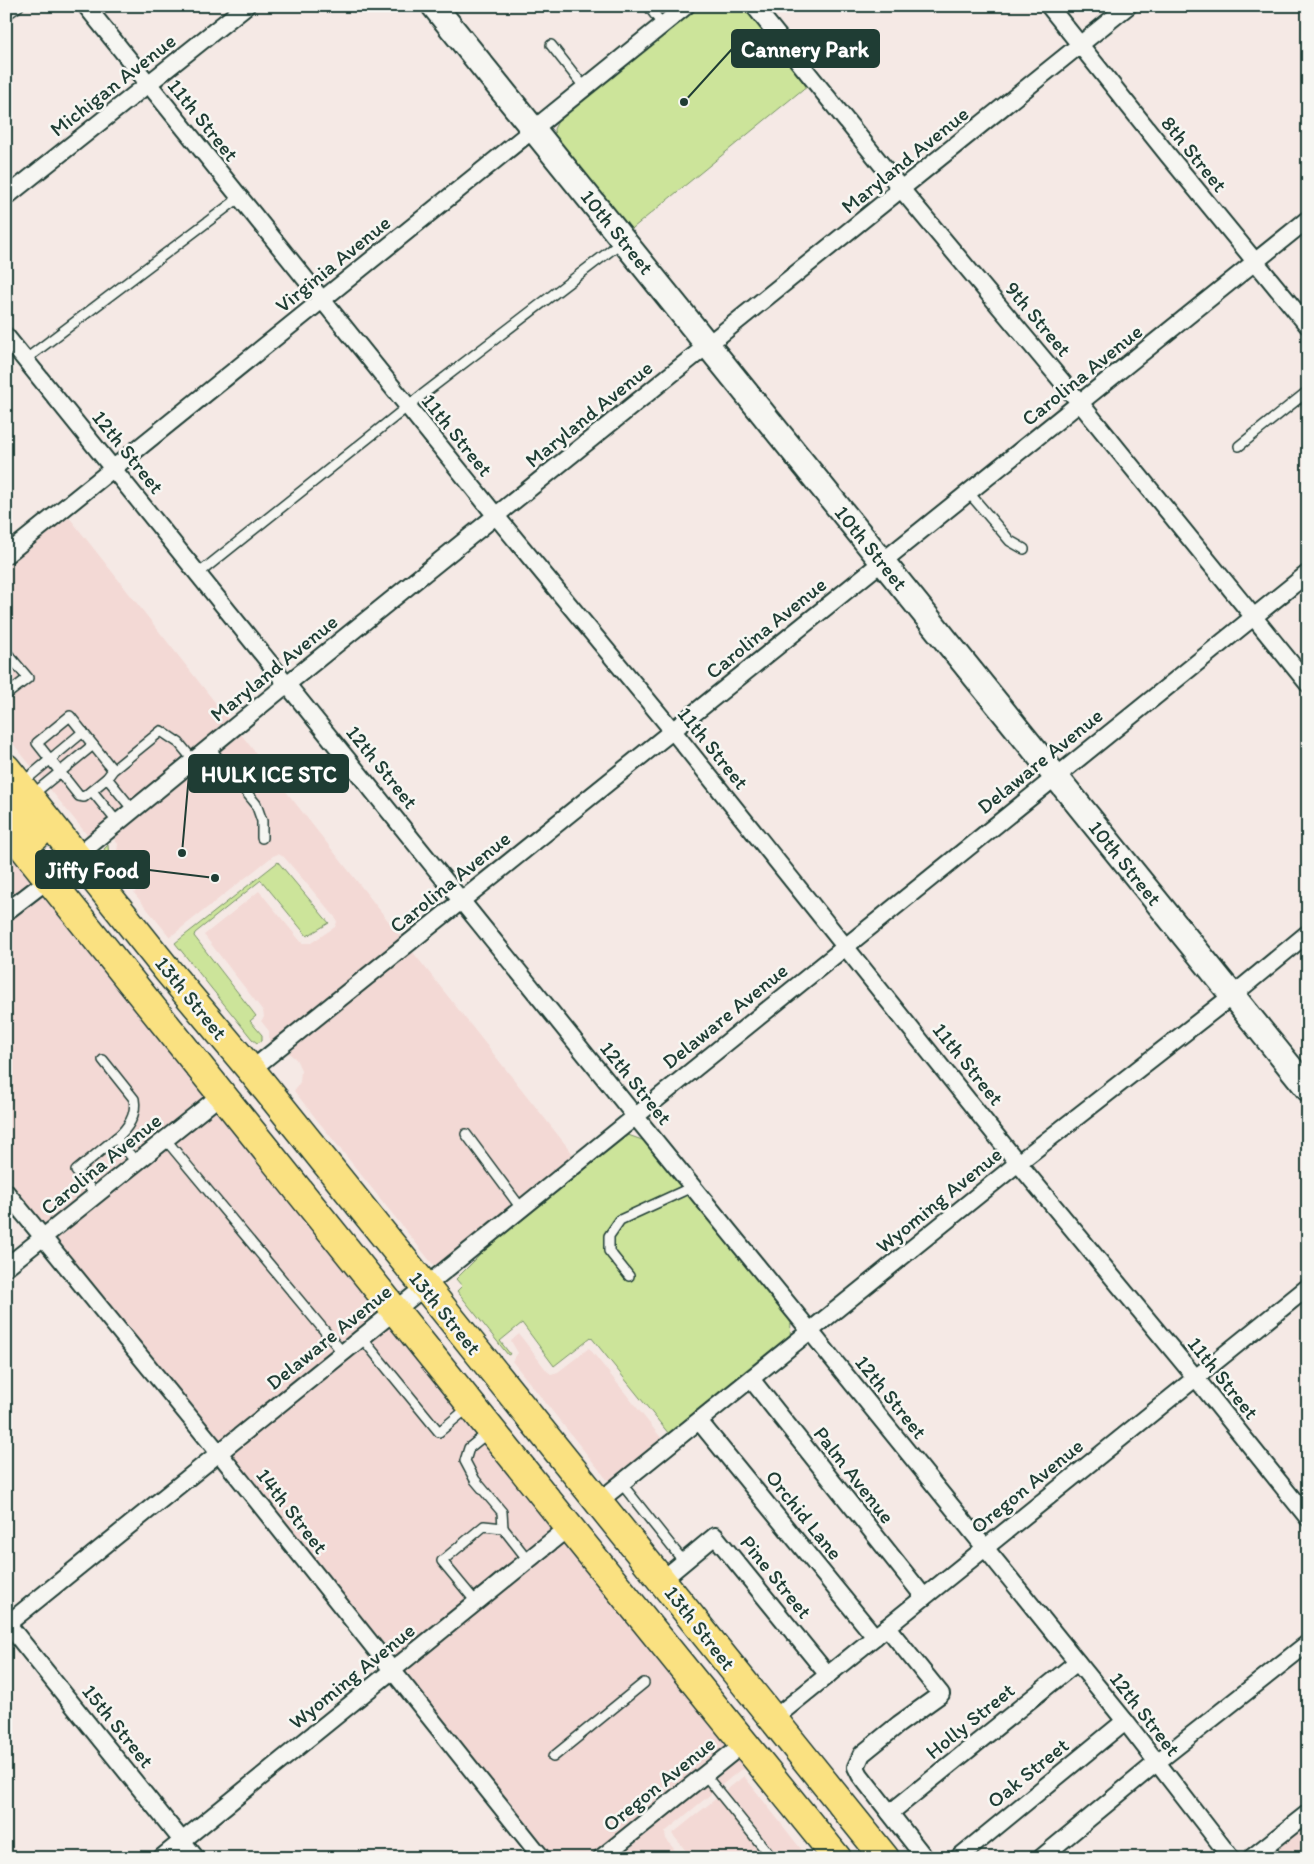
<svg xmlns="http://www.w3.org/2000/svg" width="1314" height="1864" viewBox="0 0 1314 1864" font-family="Itim,sans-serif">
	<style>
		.built { fill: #f3d9d5 }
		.green { fill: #cce49a; stroke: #769067 }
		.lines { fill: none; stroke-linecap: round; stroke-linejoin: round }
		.lane-casing { stroke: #1f3d34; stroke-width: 12 }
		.street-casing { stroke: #1f3d34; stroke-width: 20 }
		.secondary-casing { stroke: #1f3d34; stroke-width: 28 }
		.highway-casing { stroke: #1f3d34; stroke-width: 31 }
		.lane { stroke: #f6f6f2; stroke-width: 9 }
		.street { stroke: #f6f6f2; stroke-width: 16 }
		.secondary { stroke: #f6f6f2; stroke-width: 24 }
		.highway { stroke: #fae181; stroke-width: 28 }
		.labels { text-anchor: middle; stroke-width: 5; stroke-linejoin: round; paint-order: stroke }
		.street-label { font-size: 21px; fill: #1f3d34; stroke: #f6f6f2 }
		.leader { fill: none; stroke: #1f3d34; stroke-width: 2 }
		.callout-dot { fill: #1f3d34; stroke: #f6f6f2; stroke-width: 2 }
		.callout { fill: #1f3d34; stroke: #1f3d34; stroke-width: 2 }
		.callout-label { font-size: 22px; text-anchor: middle; font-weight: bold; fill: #fff }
	</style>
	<rect width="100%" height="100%" fill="#f5e9e5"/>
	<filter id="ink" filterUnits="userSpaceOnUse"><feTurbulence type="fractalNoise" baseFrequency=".02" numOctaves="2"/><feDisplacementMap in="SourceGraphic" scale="10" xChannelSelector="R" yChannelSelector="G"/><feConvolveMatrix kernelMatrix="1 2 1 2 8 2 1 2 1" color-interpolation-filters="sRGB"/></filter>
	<g filter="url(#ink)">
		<g class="built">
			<polygon points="68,516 229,720 88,836 6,735 6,566"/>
			<polygon points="240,733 401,937 269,1044 269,1031 261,1021 264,1017 263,1011 204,935 259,891 302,943 311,943 335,927 337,922 335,917 284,857 278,854 273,856 170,937 134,893 139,887 139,879 121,856 117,852 118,844 113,838"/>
			<polygon points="6,848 33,880 6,901"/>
			<polygon points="44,894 207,1095 45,1225 6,1176 6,923"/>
			<polygon points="412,951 573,1154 435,1267 294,1091 300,1082 301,1070 296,1059 287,1052"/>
			<polygon points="218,1109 381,1311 221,1440 56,1239"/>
			<polygon points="392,1324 555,1528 394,1658 231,1454"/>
			<polygon points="519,1334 547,1371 551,1374 558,1372 589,1348 662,1439 609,1482 512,1361 518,1353 511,1341"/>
			<polygon points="566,1541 729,1745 588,1858 554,1858 405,1672"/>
			<polygon points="739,1758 748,1768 740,1770 665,1832 666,1839 681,1858 615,1858"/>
			<polygon points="744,1776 808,1858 692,1858 672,1834"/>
			<polygon points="1308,1824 1308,1858 1265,1858"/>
		</g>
		<g class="green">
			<polygon points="699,6 742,6 808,85 628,232 555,140 554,129 559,119"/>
			<polygon points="108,845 109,858 115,861 131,882 130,887 107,857 104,849"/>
			<polygon points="278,862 329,923 307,936 261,880 195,933 194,936 256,1016 250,1021 262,1035 262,1041 257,1043 252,1039 175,943"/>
			<polygon points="628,1135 645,1141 787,1315 791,1323 790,1336 780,1345 669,1434 591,1337 554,1366 522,1323 500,1341 510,1354 508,1355 457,1291 462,1286 456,1279 483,1252"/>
		</g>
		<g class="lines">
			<g class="lane-casing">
				<g id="lane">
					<polyline points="648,6 663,25"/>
					<polyline points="6,15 19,6"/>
					<polyline points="551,45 585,88"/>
					<polyline points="26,359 239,198"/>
					<polyline points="1239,446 1308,391"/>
					<polyline points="969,493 1010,541 1024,549"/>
					<polyline points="198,574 422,395 623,241"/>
					<polyline points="6,652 28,678 6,695"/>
					<polyline points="209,747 256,804 262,821 262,838"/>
					<polyline points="113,770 107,778 84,797 79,796 37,743 70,716 113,770 161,731 179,743 193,760"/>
					<polyline points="107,778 133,810"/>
					<polyline points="22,783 83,732"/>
					<polyline points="92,791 118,823"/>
					<polyline points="32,795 93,745"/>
					<path d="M103,1060l31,39c3,15 -6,30 -18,39"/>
					<polyline points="466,1134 521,1208"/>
					<polyline points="166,1140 343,1353"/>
					<polyline points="96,1195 76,1171 116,1138 137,1163"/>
					<polyline points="629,1276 609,1251 609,1236 620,1220 692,1187"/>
					<polyline points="362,1338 439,1432 469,1407"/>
					<polyline points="490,1431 469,1448 465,1461 475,1480 502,1512 503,1528"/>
					<polyline points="621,1483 684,1562"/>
					<polyline points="476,1602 442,1561 484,1526 503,1528 528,1560"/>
					<polyline points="553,1757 644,1683"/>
					<polyline points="705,1775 772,1858"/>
				</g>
			</g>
			<g class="street-casing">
				<g id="street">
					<polyline points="86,6 496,516 673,731 1018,1163 1195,1377 1308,1518"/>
					<polyline points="754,6 902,190 1080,403 1308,684"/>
					<polyline points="1049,6 1168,155 1308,326"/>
					<polyline points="6,197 246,6"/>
					<polyline points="6,336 635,1116 810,1331 1125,1721 1231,1858"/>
					<polyline points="6,555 686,6"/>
					<polyline points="78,855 287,684 1128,6"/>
					<polyline points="6,912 49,879"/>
					<polyline points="251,1070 1308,219"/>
					<polyline points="6,1192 219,1453 542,1858"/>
					<polyline points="6,1267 222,1094"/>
					<polyline points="751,1379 924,1597"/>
					<polyline points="699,1421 875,1637"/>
					<polyline points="598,1502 1018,1163 1233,995 1308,933"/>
					<polyline points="662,1580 715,1536 828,1675"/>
					<polyline points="6,1622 196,1858"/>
					<polyline points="6,1625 1308,573"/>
					<polyline points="887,1627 941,1694 899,1724 862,1754 856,1767 860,1775 925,1858"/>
					<polyline points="772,1720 1308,1287"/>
					<polyline points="890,1813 1077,1662"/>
					<polyline points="161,1858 569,1527"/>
					<polyline points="601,1858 744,1743"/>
					<polyline points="958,1858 1125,1721"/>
					<polyline points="1041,1858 1156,1763 1308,1643"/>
					<polyline points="1251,1858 1308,1813"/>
				</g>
			</g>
			<g class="secondary-casing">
				<polyline id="secondary" points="434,6 1308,1089"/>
			</g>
			<g class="highway-casing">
				<g id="highway">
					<polyline points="6,768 168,971 251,1070 885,1858"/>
					<polyline points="6,798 36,836"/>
					<polyline points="6,826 569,1527 837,1858"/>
				</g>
			</g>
			<use href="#lane" class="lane"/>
			<use href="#street" class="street"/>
			<use href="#secondary" class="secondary"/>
			<use href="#highway" class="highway"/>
		</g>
	</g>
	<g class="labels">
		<g class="street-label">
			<text transform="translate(113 85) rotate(-38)" y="7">Michigan Avenue</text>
			<text transform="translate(203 120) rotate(51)" y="7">11th Street</text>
			<text transform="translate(1194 154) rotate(51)" y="7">8th Street</text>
			<text transform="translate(905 160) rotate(-39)" y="7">Maryland Avenue</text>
			<text transform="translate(617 232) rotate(51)" y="7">10th Street</text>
			<text transform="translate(333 264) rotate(-39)" y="7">Virginia Avenue</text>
			<text transform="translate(1038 319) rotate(50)" y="7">9th Street</text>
			<text transform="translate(1082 375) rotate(-39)" y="7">Carolina Avenue</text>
			<text transform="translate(589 414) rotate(-39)" y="7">Maryland Avenue</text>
			<text transform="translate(457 435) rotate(51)" y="7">11th Street</text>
			<text transform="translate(128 452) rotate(51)" y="7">12th Street</text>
			<text transform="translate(871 548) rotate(51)" y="7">10th Street</text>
			<text transform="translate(766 628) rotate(-39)" y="7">Carolina Avenue</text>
			<text transform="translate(274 668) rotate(-39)" y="7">Maryland Avenue</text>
			<text transform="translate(713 748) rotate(51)" y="7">11th Street</text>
			<text transform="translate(1040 761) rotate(-39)" y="7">Delaware Avenue</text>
			<text transform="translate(382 767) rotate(51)" y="7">12th Street</text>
			<text transform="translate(1125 863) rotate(51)" y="7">10th Street</text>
			<text transform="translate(450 882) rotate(-39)" y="7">Carolina Avenue</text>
			<text transform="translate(191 998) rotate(51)" y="7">13th Street</text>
			<text transform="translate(725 1016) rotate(-39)" y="7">Delaware Avenue</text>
			<text transform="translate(968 1064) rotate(51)" y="7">11th Street</text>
			<text transform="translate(636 1083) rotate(51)" y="7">12th Street</text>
			<text transform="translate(101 1164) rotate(-39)" y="7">Carolina Avenue</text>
			<text transform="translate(939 1200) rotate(-39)" y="7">Wyoming Avenue</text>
			<text transform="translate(445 1313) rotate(51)" y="7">13th Street</text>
			<text transform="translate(329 1337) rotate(-39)" y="7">Delaware Avenue</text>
			<text transform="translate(1223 1378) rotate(51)" y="7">11th Street</text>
			<text transform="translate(891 1397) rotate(51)" y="7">12th Street</text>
			<text transform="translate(854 1475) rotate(52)" y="7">Palm Avenue</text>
			<text transform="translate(1027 1486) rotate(-39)" y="7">Oregon Avenue</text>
			<text transform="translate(292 1511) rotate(52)" y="7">14th Street</text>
			<text transform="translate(804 1515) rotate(51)" y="7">Orchid Lane</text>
			<text transform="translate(776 1577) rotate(51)" y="7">Pine Street</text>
			<text transform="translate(700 1628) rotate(52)" y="7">13th Street</text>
			<text transform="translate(352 1676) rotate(-39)" y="7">Wyoming Avenue</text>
			<text transform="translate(1145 1714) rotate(52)" y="7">12th Street</text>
			<text transform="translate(970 1721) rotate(-39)" y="7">Holly Street</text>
			<text transform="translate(118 1726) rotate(51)" y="7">15th Street</text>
			<text transform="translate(1028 1773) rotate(-39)" y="7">Oak Street</text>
			<text transform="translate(659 1784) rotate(-39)" y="7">Oregon Avenue</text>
		</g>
	</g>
	<path class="leader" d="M684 102L732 49M182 853L189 774M215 878L149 870"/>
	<g class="callout-dot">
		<circle cx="684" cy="102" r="5"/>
		<circle cx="182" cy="853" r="5"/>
		<circle cx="215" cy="878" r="5"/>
	</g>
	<g class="callout">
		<rect x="732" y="30" width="147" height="37" rx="5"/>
		<rect x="189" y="755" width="159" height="37" rx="5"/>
		<rect x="36" y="851" width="113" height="37" rx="5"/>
	</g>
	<g class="callout-label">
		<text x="805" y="57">Cannery Park</text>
		<text x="269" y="782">HULK ICE STC</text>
		<text x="92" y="878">Jiffy Food</text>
	</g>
	<rect width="1314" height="1864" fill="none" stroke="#f6f6f2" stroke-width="25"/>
	<rect x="12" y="12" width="1289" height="1839" fill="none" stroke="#1f3d34" stroke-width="2" filter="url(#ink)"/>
</svg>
